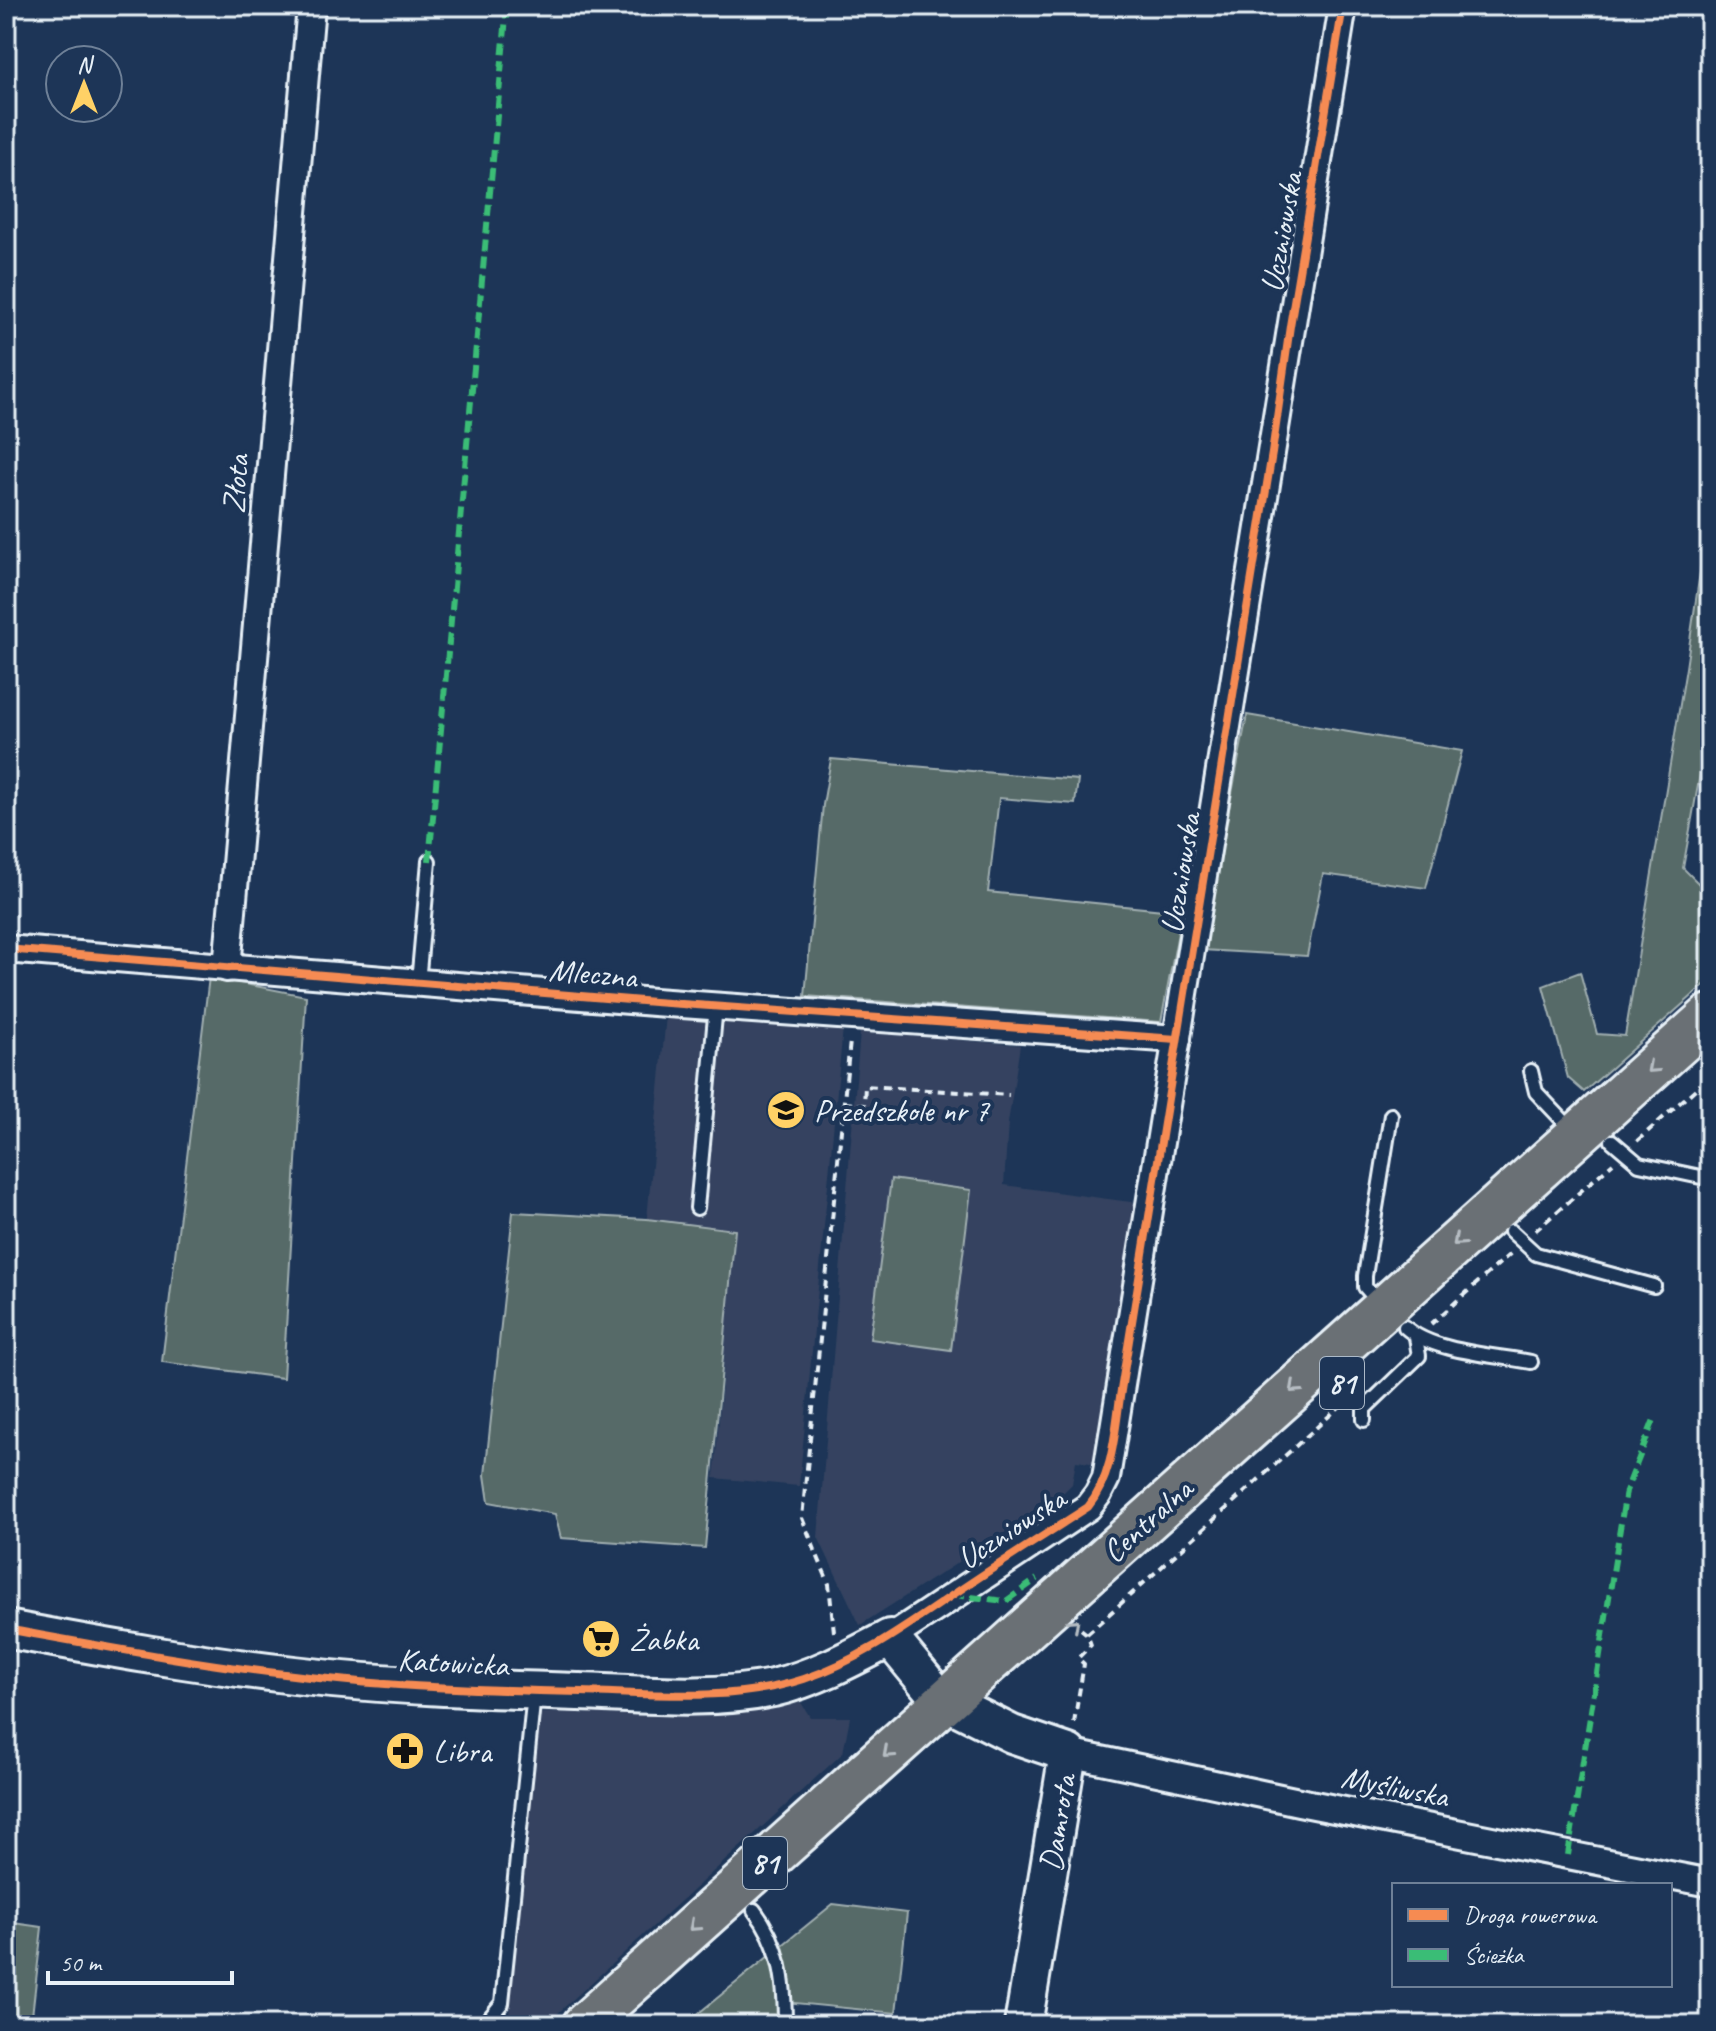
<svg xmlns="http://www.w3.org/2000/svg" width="1716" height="2031" viewBox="0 0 1716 2031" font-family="Caveat,sans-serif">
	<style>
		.built { fill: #344360 }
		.green { fill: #576b67; stroke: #a0aeb0; stroke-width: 2 }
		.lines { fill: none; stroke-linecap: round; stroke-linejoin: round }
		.lane-casing { stroke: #e8f1f8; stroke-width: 18 }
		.street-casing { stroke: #e8f1f8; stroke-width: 32 }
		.secondary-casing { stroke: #e8f1f8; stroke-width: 42 }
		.primary-casing { stroke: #e8f1f8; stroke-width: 48 }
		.path { stroke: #e8f1f8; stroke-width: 4; stroke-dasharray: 8 6; stroke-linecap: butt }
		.lane { stroke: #1d3557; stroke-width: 12 }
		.street { stroke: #1d3557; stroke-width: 26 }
		.secondary { stroke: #1d3557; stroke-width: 36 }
		.primary { stroke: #6b7074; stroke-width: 42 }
		.quiet { stroke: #3abd76; stroke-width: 6; stroke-dasharray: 12 6; stroke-linecap: butt }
		.cycleway-casing { stroke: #1d3557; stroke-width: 13 }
		.cycleway { stroke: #f68b52; stroke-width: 8 }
		.oneway { stroke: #b6bdc3 }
		.labels { text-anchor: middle; stroke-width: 8; stroke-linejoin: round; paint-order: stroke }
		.shield { fill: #1d3557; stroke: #abb9c8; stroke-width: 2 }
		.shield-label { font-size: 30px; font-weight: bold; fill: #e8f1f8 }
		.street-label { font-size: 32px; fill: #e8f1f8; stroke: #1d3557 }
		.poi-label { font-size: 32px; fill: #e8f1f8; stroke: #1d3557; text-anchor: start }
	</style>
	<rect width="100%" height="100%" fill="#1d3557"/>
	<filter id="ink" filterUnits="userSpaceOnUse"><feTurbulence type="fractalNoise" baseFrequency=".0125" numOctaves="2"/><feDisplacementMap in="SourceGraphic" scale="16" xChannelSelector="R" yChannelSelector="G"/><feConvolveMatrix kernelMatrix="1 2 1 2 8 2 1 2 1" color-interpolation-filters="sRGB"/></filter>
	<g filter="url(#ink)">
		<g class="built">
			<polygon points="666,1015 843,1028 799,1486 714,1478 735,1230 647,1219"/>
			<polygon points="860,1032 1020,1045 1008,1123 1004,1185 1138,1203 1097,1464 1076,1461 1072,1484 1055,1501 860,1625 818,1537"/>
			<polygon points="800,1701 810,1717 850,1717 843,1753 545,2025 508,2025 538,1713 656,1709 756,1711"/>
		</g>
		<g class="green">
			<polygon points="1710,504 1710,719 1683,868 1710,895 1710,980 1584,1092 1568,1078 1543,986 1580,972 1597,1034 1625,1036 1686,668"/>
			<polygon points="1247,715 1462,751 1426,888 1323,874 1307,956 1202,950"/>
			<polygon points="831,759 1078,780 1075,804 999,798 988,892 1182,912 1161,1022 805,996 823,805"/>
			<polygon points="209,977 306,996 283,1378 162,1362"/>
			<polygon points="891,1179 971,1190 951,1350 870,1339"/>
			<polygon points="513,1212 647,1219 735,1230 705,1548 561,1538 555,1514 489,1502 485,1475"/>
			<polygon points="833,1904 907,1913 896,2013 785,2002 784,2025 684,2025"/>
			<polygon points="6,1922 42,1927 31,2025 6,2025"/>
		</g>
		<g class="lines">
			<g class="lane-casing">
				<g id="lane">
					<polyline points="418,983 429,861"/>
					<polyline points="1531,1071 1536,1092 1572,1130"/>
					<polyline points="1612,1141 1639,1164 1710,1179"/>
					<polyline points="697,1208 716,1006"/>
					<polyline points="1511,1231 1536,1254 1654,1286"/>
					<polyline points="1380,1304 1365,1287 1365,1276 1391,1115"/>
					<path d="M1405,1327c27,25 89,28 126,35"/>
					<polyline points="1364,1420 1364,1409 1419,1356 1416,1337"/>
					<path d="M754,1910c27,35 31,72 31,115"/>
					<polyline points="484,2025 502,2003 534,1694"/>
				</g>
			</g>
			<g class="street-casing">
				<g id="street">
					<polyline points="6,949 654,1002 1177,1039"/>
					<polyline points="227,968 311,6"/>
					<polyline points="890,1638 1088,1507 1098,1494 1106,1478 1343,6"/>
					<polyline points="1068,1753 1299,1802 1710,1883"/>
				</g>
			</g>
			<g class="secondary-casing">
				<path id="secondary" d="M6,1629c96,18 191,35 288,46 94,11 190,14 285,17 63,2 131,9 194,-4 42,-10 79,-30 117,-50l46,56 10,7 66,33 56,19 -45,272"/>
			</g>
			<g class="primary-casing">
				<polyline id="primary" points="584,2025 1710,1016"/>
			</g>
			<g class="path">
				<polyline points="844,1103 864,1105 865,1086 1009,1095"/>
				<polyline points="1637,1141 1710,1076"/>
				<polyline points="1535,1231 1613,1163"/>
				<polyline points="1431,1324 1511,1253"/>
				<polyline points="834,1632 829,1584 802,1518 850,1041"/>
				<polyline points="1087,1634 1347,1400"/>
				<polyline points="1074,1723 1084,1664 1078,1658 1091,1645 1087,1634 1077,1626"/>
			</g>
			<use href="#lane" class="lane"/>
			<use href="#street" class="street"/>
			<use href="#secondary" class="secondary"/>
			<use href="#primary" class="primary"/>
			<g class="quiet">
				<polyline points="429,861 507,6"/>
				<polyline points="953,1595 1006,1601 1037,1579"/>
				<polyline points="1568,1855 1626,1491 1655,1417"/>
			</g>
			<g class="cycleway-casing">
				<g id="cycleway">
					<polyline points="6,949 654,1002 1177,1039"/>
					<path d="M6,1629c95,17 190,35 287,46 95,12 193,15 289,17 74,2 151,10 222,-13 60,-20 111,-59 162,-93 40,-27 82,-53 122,-79 27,-33 27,-82 34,-123l150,-931 18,-127 53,-320"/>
				</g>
			</g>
			<use href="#cycleway" class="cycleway"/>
		</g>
		<defs><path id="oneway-chevron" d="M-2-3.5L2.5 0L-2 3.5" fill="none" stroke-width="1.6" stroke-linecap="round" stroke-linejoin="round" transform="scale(2)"/></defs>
		<g class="oneway">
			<use href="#oneway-chevron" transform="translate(1652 1068) rotate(138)"/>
			<use href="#oneway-chevron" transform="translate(1458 1241) rotate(138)"/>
			<use href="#oneway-chevron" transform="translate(1295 1388) rotate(138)"/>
			<use href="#oneway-chevron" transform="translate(1074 1624) rotate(-42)"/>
			<use href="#oneway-chevron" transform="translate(888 1753) rotate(138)"/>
			<use href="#oneway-chevron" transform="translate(694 1926) rotate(138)"/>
		</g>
	</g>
	<defs>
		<g id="school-disc" transform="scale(2)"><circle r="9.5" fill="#ffd166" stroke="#1d3557"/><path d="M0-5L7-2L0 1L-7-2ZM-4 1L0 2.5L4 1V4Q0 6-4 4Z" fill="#111"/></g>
		<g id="supermarket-disc" transform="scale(2)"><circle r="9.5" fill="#ffd166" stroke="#1d3557"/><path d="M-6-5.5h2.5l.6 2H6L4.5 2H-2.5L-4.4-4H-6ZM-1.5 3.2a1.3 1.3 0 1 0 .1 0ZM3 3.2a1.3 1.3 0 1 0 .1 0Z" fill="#111"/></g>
		<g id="pharmacy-disc" transform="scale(2)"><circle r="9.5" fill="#ffd166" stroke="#1d3557"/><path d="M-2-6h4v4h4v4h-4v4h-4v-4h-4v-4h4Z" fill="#111"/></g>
	</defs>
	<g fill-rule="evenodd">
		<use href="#school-disc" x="786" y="1110"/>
		<use href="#supermarket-disc" x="601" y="1639"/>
		<use href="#pharmacy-disc" x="405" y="1751"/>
	</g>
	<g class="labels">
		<g class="shield">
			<rect x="1320" y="1357" width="44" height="52" rx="6"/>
			<rect x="743" y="1837" width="44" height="52" rx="6"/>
		</g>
		<g class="shield-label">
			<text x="1342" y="1393">81</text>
			<text x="765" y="1873">81</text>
		</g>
		<g class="street-label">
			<text transform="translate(1281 232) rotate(-80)" y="11">Uczniowska</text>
			<text transform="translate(235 484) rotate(-85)" y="11">Złota</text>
			<text transform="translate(1180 873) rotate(-81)" y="11">Uczniowska</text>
			<text transform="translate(593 973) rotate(5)" y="11">Mleczna</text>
			<text transform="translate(1147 1520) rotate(-42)" y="11">Centralna</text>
			<text transform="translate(1011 1528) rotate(-33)" y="11">Uczniowska</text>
			<text transform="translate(453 1662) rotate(3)" y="11">Katowicka</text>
			<text transform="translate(1395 1786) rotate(11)" y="11">Myśliwska</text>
			<text transform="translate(1057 1823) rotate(-81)" y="11">Damrota</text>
		</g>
		<g class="poi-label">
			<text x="814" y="1121">Przedszkole nr 7</text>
			<text x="629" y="1650">Żabka</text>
			<text x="433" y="1762">Libra</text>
		</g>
	</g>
	<rect width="1716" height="2031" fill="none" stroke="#1d3557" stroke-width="32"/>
	<rect x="16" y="16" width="1684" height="1999" fill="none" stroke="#e8f1f8" stroke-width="3" filter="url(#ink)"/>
	<rect x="1392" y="1883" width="280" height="104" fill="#1d3557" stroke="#6e8097" stroke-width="2"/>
	<rect x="1408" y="1909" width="40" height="12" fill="#f68b52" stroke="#6e8097" stroke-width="2"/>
	<text x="1464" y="1923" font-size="24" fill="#e8f1f8">Droga rowerowa</text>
	<rect x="1408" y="1949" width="40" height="12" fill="#3abd76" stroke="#6e8097" stroke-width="2"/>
	<text x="1464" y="1963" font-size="24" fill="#e8f1f8">Ścieżka</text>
	<g transform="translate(84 84)"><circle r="38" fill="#1d3557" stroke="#6e8097" stroke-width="2"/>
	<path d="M0-6L14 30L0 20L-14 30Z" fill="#ffd166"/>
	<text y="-12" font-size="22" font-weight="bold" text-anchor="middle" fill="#e8f1f8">N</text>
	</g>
	<path d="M48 1971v12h184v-12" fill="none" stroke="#e8f1f8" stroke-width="4"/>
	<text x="60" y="1971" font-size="24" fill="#e8f1f8" stroke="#1d3557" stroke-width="6" paint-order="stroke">50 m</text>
</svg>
